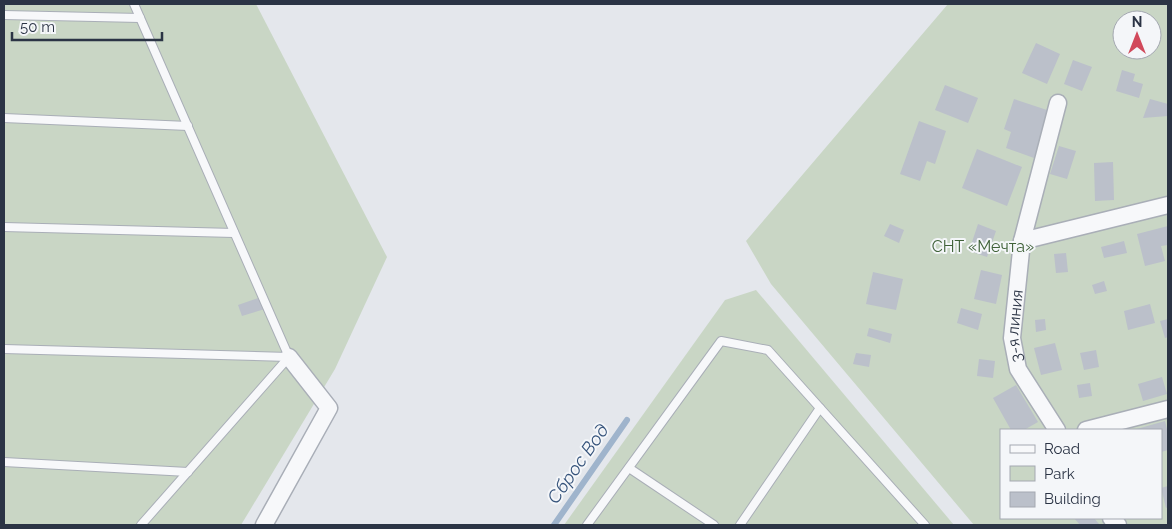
<svg xmlns="http://www.w3.org/2000/svg" width="1172" height="529" viewBox="0 0 1172 529" font-family="Raleway,sans-serif">
	<style>
		.green { fill: #c9d6c5; fill-rule: evenodd }
		.lines { fill: none; stroke-linecap: round; stroke-linejoin: round }
		.stream { stroke: #9fb4cc; stroke-width: 6 }
		.building { fill: #bbc0ca }
		.lane-casing { stroke: #a9aeb7; stroke-width: 10 }
		.street-casing { stroke: #a9aeb7; stroke-width: 19 }
		.lane { stroke: #f7f8fa; stroke-width: 8 }
		.street { stroke: #f7f8fa; stroke-width: 16 }
		.labels { text-anchor: middle; stroke-width: 4; stroke-linejoin: round; paint-order: stroke }
		.park-label { font-size: 16px; fill: #3f6138; stroke: #f4f6f9 }
		.street-label { font-size: 16px; fill: #2b3445; stroke: #f4f6f9 }
		.water-label { font-size: 18px; font-style: italic; fill: #34527a; stroke: #f4f6f9 }
	</style>
	<rect width="100%" height="100%" fill="#e4e7ec"/>
	<g class="green">
		<polygon points="4,4 256,4 387,257 335,369 241,525 4,525"/>
		<path d="M948,4h220v521h-194l-203,-241 -25,-43zM1122,20h30v30h-30zM1001,430h160v88h-160z"/>
		<polygon points="756,290 954,525 564,525 725,300"/>
	</g>
	<g class="lines">
		<polyline class="stream" points="554,525 627,420"/>
	</g>
	<g class="building">
		<polygon points="1036,43 1060,54 1047,84 1022,73"/>
		<polygon points="1073,60 1092,67 1082,91 1064,84"/>
		<polygon points="1122,70 1135,74 1133,81 1143,84 1139,98 1116,91"/>
		<polygon points="945,85 978,98 968,123 935,110"/>
		<polygon points="1014,99 1050,111 1034,158 1006,148 1011,132 1004,129"/>
		<polygon points="1150,99 1168,104 1168,116 1143,118"/>
		<polygon points="919,121 946,131 935,164 927,161 920,181 900,174"/>
		<polygon points="1059,146 1076,151 1067,179 1050,174"/>
		<polygon points="977,149 1022,167 1007,206 962,188"/>
		<polygon points="1113,162 1114,200 1095,201 1094,163"/>
		<polygon points="890,224 904,230 899,243 884,236"/>
		<polygon points="978,224 996,231 987,257 969,251"/>
		<polygon points="1168,226 1168,245 1161,246 1165,261 1145,266 1137,234"/>
		<polygon points="1124,241 1127,253 1104,258 1101,247"/>
		<polygon points="1066,253 1068,272 1056,273 1054,254"/>
		<polygon points="981,270 1002,275 996,304 974,299"/>
		<polygon points="873,272 903,279 896,310 866,304"/>
		<polygon points="1104,281 1107,291 1095,294 1092,285"/>
		<polygon points="261,297 265,309 242,316 238,305"/>
		<polygon points="1150,304 1155,323 1128,330 1124,311"/>
		<polygon points="961,308 982,314 978,330 957,323"/>
		<polygon points="1045,319 1046,330 1036,332 1035,320"/>
		<polygon points="1168,319 1168,337 1165,338 1160,321"/>
		<polygon points="869,328 892,334 890,343 867,336"/>
		<polygon points="1055,343 1062,370 1041,375 1034,348"/>
		<polygon points="1096,350 1099,367 1084,370 1080,353"/>
		<polygon points="856,353 871,355 869,367 853,364"/>
		<polygon points="979,359 995,361 993,378 977,376"/>
		<polygon points="1162,377 1167,394 1143,401 1138,384"/>
		<polygon points="1090,383 1092,396 1079,398 1077,385"/>
		<polygon points="1016,385 1038,422 1024,430 1011,430 993,398"/>
		<polygon points="1165,421 1168,433 1168,450 1161,452 1161,430 1133,430"/>
		<polygon points="1168,486 1168,507 1166,508 1161,488"/>
		<polygon points="1074,518 1094,518 1099,524 1080,525"/>
	</g>
	<g class="lines">
		<g class="lane-casing">
			<g id="lane">
				<polyline points="134,4 289,357"/>
				<polyline points="4,15 140,18"/>
				<polyline points="4,118 188,126"/>
				<polyline points="4,227 234,233"/>
				<polyline points="4,349 289,357"/>
				<polyline points="4,462 188,472"/>
				<polyline points="629,468 714,525"/>
				<polyline points="141,525 289,357"/>
				<polyline points="587,525 721,341 768,350 925,525"/>
				<polyline points="740,525 820,408"/>
			</g>
		</g>
		<g class="street-casing">
			<g id="street">
				<polyline points="1022,241 1168,205"/>
				<path id="s1" d="M1057,430l-39,-61 -6,-31 10,-97 36,-138"/>
				<polyline points="1086,430 1168,409"/>
				<polyline points="1111,518 1118,525"/>
				<polyline points="264,525 329,408 289,357"/>
			</g>
		</g>
		<use href="#lane" class="lane"/>
		<use href="#street" class="street"/>
	</g>
	<g class="labels">
		<g class="park-label">
			<text x="983" y="252">СНТ «Мечта»</text>
		</g>
		<g class="street-label">
			<text dy="6" stroke="none"><textPath href="#s1" startOffset="116">3-я линия</textPath></text>
		</g>
		<g class="water-label">
			<text transform="translate(578 464) rotate(-55)" y="6">Сброс Вод</text>
		</g>
	</g>
	<rect width="1172" height="529" fill="none" stroke="#2b3445" stroke-width="10"/>
	<rect x="1000" y="429" width="162" height="90" fill="#f4f6f9" stroke="#a4a8b1"/>
	<rect x="1010" y="445" width="25" height="8" fill="#f7f8fa" stroke="#a4a8b1"/>
	<text x="1044" y="454" font-size="15" fill="#2b3445">Road</text>
	<rect x="1010" y="466" width="25" height="15" fill="#c9d6c5" stroke="#a4a8b1"/>
	<text x="1044" y="479" font-size="15" fill="#2b3445">Park</text>
	<rect x="1010" y="492" width="25" height="15" fill="#bbc0ca" stroke="#a4a8b1"/>
	<text x="1044" y="504" font-size="15" fill="#2b3445">Building</text>
	<g transform="translate(1137 35)"><circle r="24" fill="#f4f6f9" stroke="#a4a8b1"/>
	<path d="M0-4L9 19L0 12L-9 19Z" fill="#d1495b"/>
	<text y="-8" font-size="14" font-weight="bold" text-anchor="middle" fill="#2b3445">N</text>
	</g>
	<path d="M12 32v8h150v-8" fill="none" stroke="#2b3445" stroke-width="2.5"/>
	<text x="20" y="32" font-size="15" fill="#2b3445" stroke="#f4f6f9" stroke-width="4" paint-order="stroke">50 m</text>
</svg>
